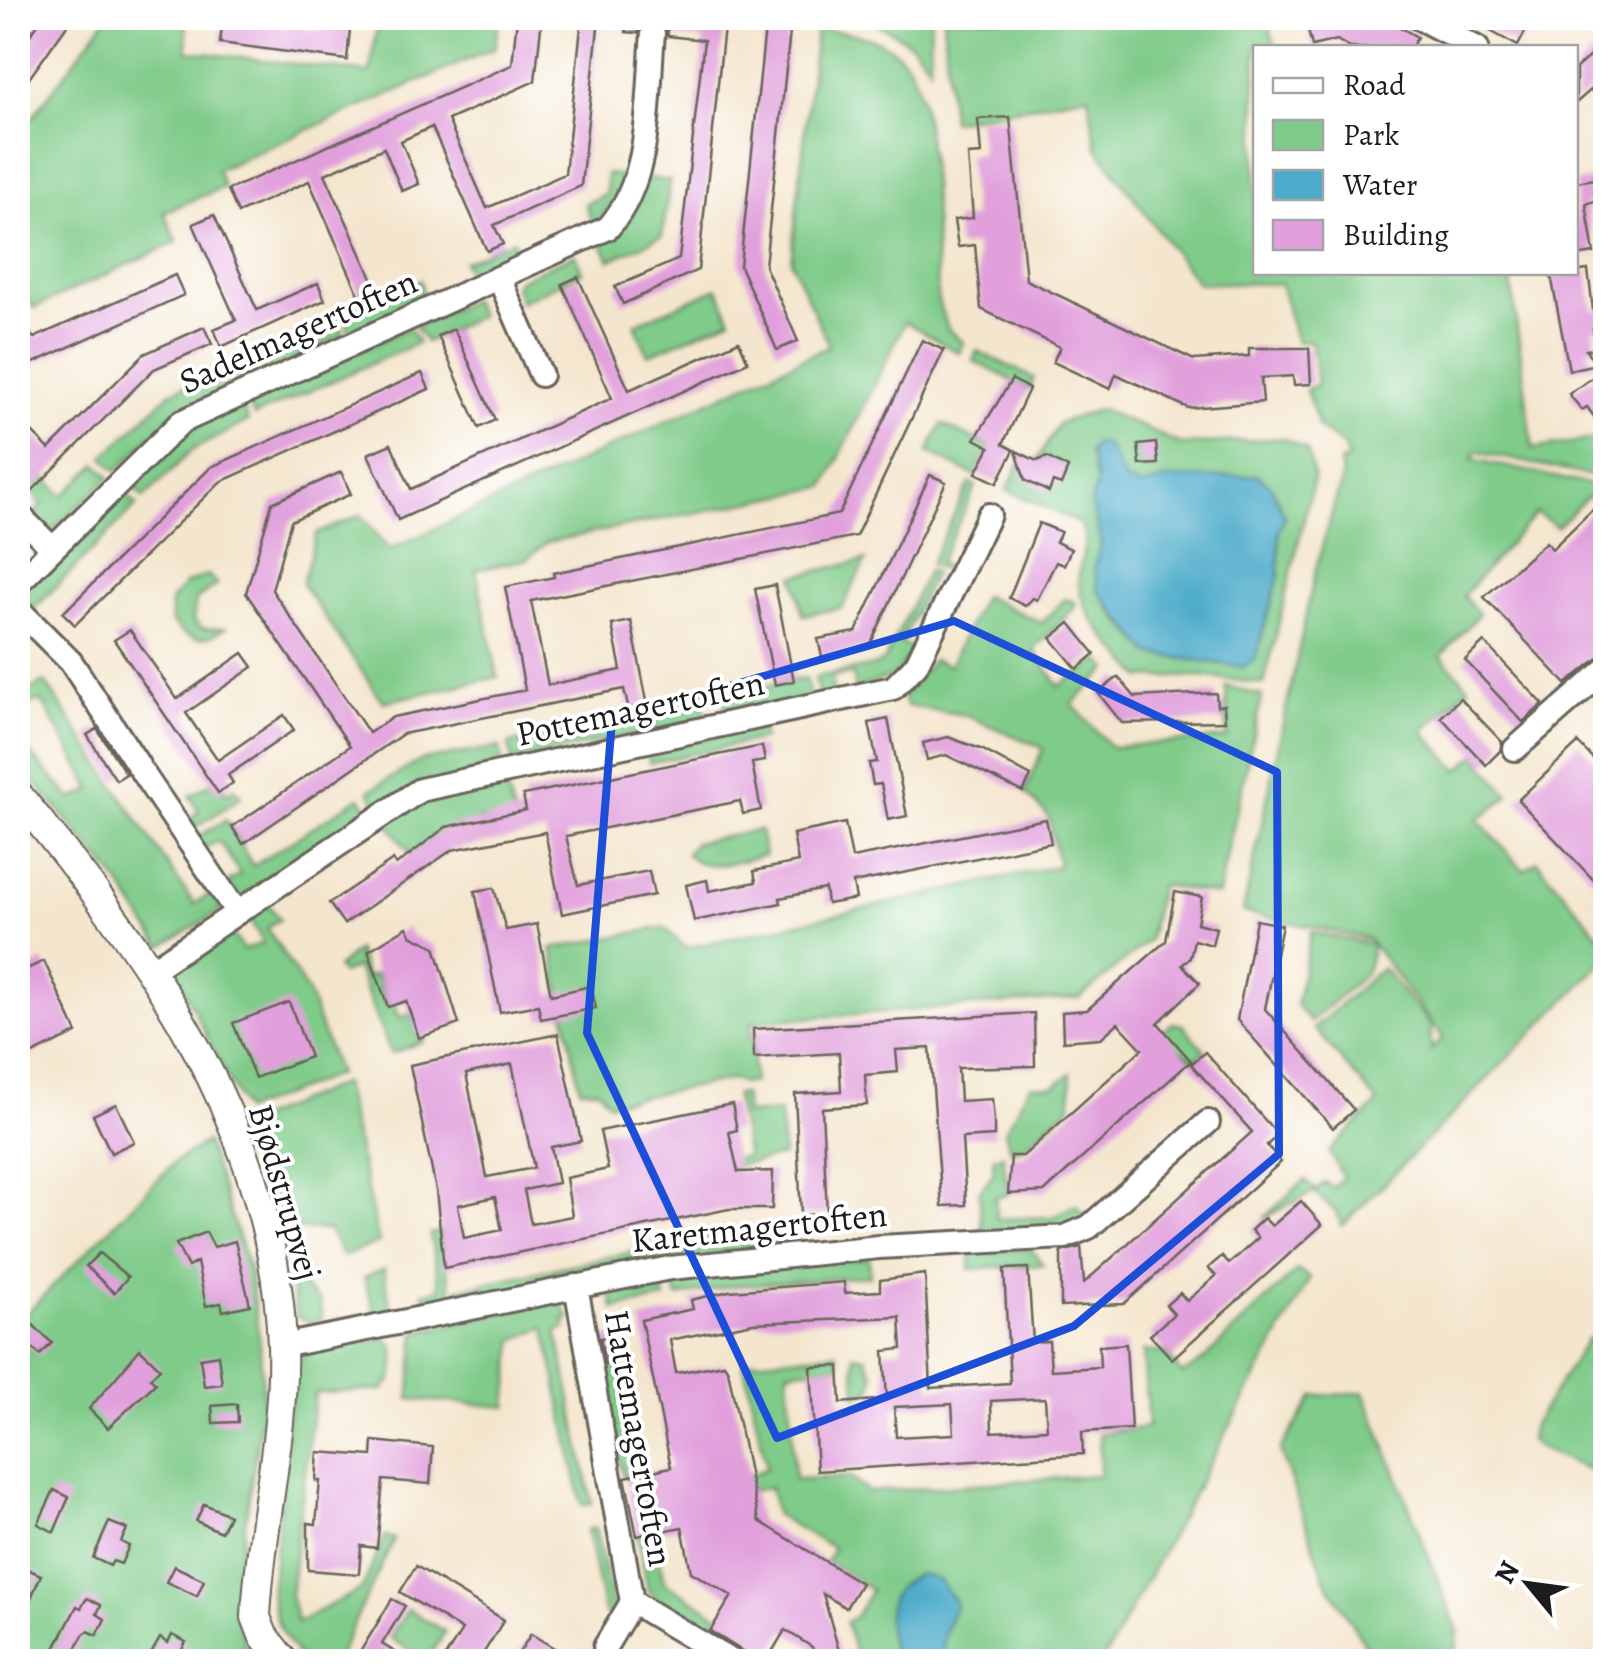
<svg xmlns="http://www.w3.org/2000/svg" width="1623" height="1679" viewBox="0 0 1623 1679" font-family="Alegreya,serif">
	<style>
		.green { fill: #7fcb89; stroke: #4e7452; stroke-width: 2.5; fill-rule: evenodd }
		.water { fill: #4babca; stroke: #346473; stroke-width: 2.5 }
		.building { fill: #e1a0dc; fill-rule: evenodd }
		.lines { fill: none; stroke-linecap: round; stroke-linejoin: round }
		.minor-casing { stroke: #68635a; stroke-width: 28 }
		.tertiary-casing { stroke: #68635a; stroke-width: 32 }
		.minor { stroke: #fff; stroke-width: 22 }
		.tertiary { stroke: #fff; stroke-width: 28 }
		.marked { fill: none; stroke: #1d4ed8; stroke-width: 8; stroke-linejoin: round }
		.labels { text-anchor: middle; stroke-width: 8; stroke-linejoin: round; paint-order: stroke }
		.street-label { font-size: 35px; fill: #1c1c1c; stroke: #fff }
	</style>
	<rect width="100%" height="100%" fill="#fff"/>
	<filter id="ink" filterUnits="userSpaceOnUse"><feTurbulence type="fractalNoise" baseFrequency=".01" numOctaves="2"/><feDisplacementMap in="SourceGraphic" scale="20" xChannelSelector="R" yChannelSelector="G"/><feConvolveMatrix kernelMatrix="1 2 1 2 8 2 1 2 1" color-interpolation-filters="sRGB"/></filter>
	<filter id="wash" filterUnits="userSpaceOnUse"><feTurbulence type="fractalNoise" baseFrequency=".0048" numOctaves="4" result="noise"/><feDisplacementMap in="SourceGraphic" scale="40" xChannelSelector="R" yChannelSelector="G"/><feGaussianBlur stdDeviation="2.25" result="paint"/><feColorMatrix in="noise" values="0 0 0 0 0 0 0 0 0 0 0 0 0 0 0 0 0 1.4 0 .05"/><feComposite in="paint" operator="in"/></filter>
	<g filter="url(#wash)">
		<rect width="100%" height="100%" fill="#f4e6ce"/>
		<g class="green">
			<polygon points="106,18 186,22 188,51 370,73 378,18 499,18 495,48 217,170 224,187 164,212 177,242 34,308 18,289 18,137"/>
			<polygon points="869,18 931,18 930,67 913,45"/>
			<polygon points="943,18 1266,18 1276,47 1256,48 1256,272 1510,273 1533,449 1605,437 1605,479 1477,452 1472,459 1605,488 1605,507 1588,496 1557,527 1536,513 1463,596 1479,614 1441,656 1469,687 1423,731 1458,770 1476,755 1509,795 1478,820 1524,870 1537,861 1605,942 1605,960 1342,1226 1335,1211 1314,1192 1264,1218 1305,1180 1316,1190 1325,1182 1333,1188 1343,1177 1329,1152 1378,1103 1314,1028 1382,968 1431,1025 1431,1050 1443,1038 1373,945 1366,973 1310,1022 1296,1005 1311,932 1372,944 1368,939 1243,912 1316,568 1342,478 1340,462 1348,460 1344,446 1319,428 1306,390 1317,385 1312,341 1297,342 1280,284 1197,283 1097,148 1088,95 951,121"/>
			<path d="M816,29c33,3 68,6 91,34 28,37 27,185 31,237l10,29 16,14 -5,10 -54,-31 -80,165 -278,55 -20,17 -51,11 22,107 -115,25 -81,-118 14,-50 45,-19 28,35 440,-204 -38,-85z"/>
			<polygon points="606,174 628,176 598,223 592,223 585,204 606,194"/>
			<polygon points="647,178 670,181 662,236 610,260 601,243 631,216"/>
			<polygon points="513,240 521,258 471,280 463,262"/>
			<polygon points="575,254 582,272 520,302 515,287 518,280"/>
			<polygon points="420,280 424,300 350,333 344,315"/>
			<polygon points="718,288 731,319 648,355 635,324"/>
			<polygon points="472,300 479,316 426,342 414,326"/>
			<polygon points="338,318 344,335 241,383 237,381 231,365"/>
			<polygon points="409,328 418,343 254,416 247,400"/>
			<polygon points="977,351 1034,378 1029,389 973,361"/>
			<polygon points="225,367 232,386 166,421 117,471 104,457 171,392"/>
			<polygon points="240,402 248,421 191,451 144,498 130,484 183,433"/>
			<path d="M1100,409l83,36 100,-7 24,12 7,28 -50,206 -62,-8 -60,2c-22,-26 -58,-57 -63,-93 -3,-22 14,-41 0,-62l-72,-33 12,-25 30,26 4,-9 -6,-25 -10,4 22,-38zM1116,465l10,17 16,4 27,-7 116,38 -6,14v44l-24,84 -13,7 -92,-12c-19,-23 -53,-51 -55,-83 0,-10 6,-20 5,-30 -2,-40 -19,-44 16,-76z"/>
			<polygon points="942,424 990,447 975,476 928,452"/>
			<polygon points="19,463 33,465 63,496 97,464 110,477 51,532 32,517 42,505 18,475"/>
			<polygon points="970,483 976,486 939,563 952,570 950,573 930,564"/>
			<polygon points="124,491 137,505 33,610 22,591"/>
			<polygon points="866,560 842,608 803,615 794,576"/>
			<polygon points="928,570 934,573 901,643 914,650 895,675 855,690 853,674 832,677 833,693 819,697 815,677 874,666 885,660"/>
			<path d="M208,575l9,9 -21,16 -3,20 9,9 23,-1c-21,16 -39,13 -54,-7v-20l14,-17z"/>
			<polygon points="983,596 1042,623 1065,599 1075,602 1075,607 1034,650 1059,686 1100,660 1109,669 1072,704 1111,747 1227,738 1226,686 1262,696 1218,895 1160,885 1149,940 1080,998 751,1022 754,1082 742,1084 734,1079 609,1103 598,1089 580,1089 552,949 664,927 685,948 1058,866 1049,817 1025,792 1043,748 965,715 906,706 903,696 933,660 949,666"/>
			<polygon points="806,678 810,698 727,715 722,695"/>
			<polygon points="45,682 194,904 211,893 222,910 161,947 118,881 18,762 18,740 72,799 92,790 42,701 18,705 19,695"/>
			<polygon points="702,700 707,719 512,761 509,744 650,716"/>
			<polygon points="762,727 764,739 649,763 648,751"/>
			<polygon points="500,747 502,763 378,806 369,791 422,760"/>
			<polygon points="504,779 515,818 485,826 482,819 460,831 457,824 411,855 387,822 425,798"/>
			<polygon points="211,783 228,793 235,788 241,797 191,831 185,822 199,811 190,796"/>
			<polygon points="360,797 370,812 243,897 239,898 227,883 240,874 219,841 203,849 196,838 226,820 253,866"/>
			<path d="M760,830l5,25c-24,5 -59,20 -79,-1l8,-11z"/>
			<polygon points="268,904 280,919 267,928 307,991 338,1074 244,1111 173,968 230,929 243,950 263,943 248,915"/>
			<polygon points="357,950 366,978 376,974 387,1006 395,1005 400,1018 410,1014 424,1041 391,1054 356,967 342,974 337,968"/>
			<polygon points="1172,1023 1183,1025 1205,1051 1195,1060 1159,1035"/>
			<polygon points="1071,1073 1071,1105 1022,1148 1010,1150 1005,1131 1030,1085 1054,1086"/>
			<polygon points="343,1083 379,1243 342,1256 329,1230 283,1229 248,1123"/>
			<polygon points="743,1094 746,1114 780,1112 783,1156 602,1194 666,1172 747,1156 735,1095"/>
			<polygon points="206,1142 249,1269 260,1345 263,1403 233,1606 251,1661 18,1662 18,1322 175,1162"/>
			<polygon points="1003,1155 1008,1194 995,1198 997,1219 1053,1217 1076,1205 1087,1218 1071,1230 982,1232 979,1192 993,1174 994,1157"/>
			<polygon points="785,1228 785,1244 672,1259 669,1244 727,1232"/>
			<polygon points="439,1232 454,1304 431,1307 423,1293 440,1289 430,1234"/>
			<polygon points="661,1246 664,1260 459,1303 457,1289"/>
			<polygon points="1031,1249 1043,1265 970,1269 970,1257 976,1252"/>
			<polygon points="869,1258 870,1276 731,1286 678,1297 671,1283 675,1278"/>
			<polygon points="384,1269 392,1315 377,1320 364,1278"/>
			<polygon points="1297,1270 1310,1278 1103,1661 857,1661 846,1622 855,1617 871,1590 826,1562 833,1548 776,1515 770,1487 753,1491 748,1476 767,1468 743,1362 837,1352 839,1366 788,1371 795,1479 850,1477 868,1492 1100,1475 1099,1434 1148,1427 1143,1351 1166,1353 1182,1374 1201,1362"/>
			<polygon points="289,1273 320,1302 322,1319 311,1323 296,1316"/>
			<polygon points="662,1280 665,1299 614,1309 610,1290"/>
			<polygon points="560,1300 570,1319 564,1320 566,1328 557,1331 592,1504 582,1505 545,1327 514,1340 507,1407 410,1399 416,1332"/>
			<path d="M385,1338l8,8c4,15 3,33 -10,44l-68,3 -25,202 7,27 65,-33 23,-53 9,3 -58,122h-32c-20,-19 -30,-40 -33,-67l22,-228 15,-14z"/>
			<polygon points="1588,1338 1605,1344 1605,1477 1537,1447 1530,1440 1533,1425"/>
			<polygon points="854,1355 866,1357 874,1375 871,1390 856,1396"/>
			<polygon points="619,1361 642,1473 623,1477 599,1365"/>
			<polygon points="1364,1392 1458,1631 1455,1661 1375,1661 1326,1581 1280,1450 1314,1396"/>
			<polygon points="595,1528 614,1609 609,1617 604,1612 587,1530"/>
			<polygon points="654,1533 664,1582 719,1616 710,1632 648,1591 637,1536"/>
			<polygon points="408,1609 445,1632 427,1661 390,1638"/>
		</g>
		<g class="water">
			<polygon points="1097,443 1106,444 1126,482 1142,486 1169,479 1258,475 1271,486 1285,517 1279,531 1279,575 1255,659 1243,667 1150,654 1098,591 1094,567 1101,544 1091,501 1097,483 1089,451"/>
			<path d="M919,1574l20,6 17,23 -12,31 -2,27h-47c-10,-34 -16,-71 24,-87z"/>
		</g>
		<g id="blocks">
			<g class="building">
				<polygon points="42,18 72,18 18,94 18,52"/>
				<polygon points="223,18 325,31 326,18 351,18 347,60 220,43"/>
				<polygon points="517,18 542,18 535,81 448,120 487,208 565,174 582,18 599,18 581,186 494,225 503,244 487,251 432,127 401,141 419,184 402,191 384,148 325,174 381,298 364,306 309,181 238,213 228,190 512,65"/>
				<polygon points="628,18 683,18 683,22 724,27 698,270 623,304 615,287 679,259 704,40 668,36 666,26 655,18 641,24 638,33 626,32"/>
				<polygon points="1305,18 1384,18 1417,37 1411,48 1350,48 1337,40 1312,46"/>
				<polygon points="1466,18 1532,18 1518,46"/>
				<polygon points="765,28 790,31 765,266 798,341 777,350 740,266"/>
				<polygon points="1598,49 1606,58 1606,103 1593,88 1576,103 1576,68"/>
				<polygon points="1010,117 1026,280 1194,360 1249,356 1249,348 1309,348 1311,384 1294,385 1293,376 1261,378 1263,402 1188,408 1116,374 1110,389 1053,362 1060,347 981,309 975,245 958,247 954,220 973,218 968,155 981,154 978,119"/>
				<polygon points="1606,177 1606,197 1586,204 1594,253 1576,256 1576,182"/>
				<polygon points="214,215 257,310 318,283 325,300 221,347 214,329 236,320 193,224"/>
				<polygon points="1588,270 1593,310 1606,308 1606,327 1593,329 1596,348 1586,350 1596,364 1569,370 1551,275"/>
				<polygon points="175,275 184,295 27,366 18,356 18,321 34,338"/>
				<polygon points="578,277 629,390 739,341 748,362 398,520 368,454 391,444 411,489 612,398 562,284"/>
				<polygon points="204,327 212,344 154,369 23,500 18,499 18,418 49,449 144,354"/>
				<polygon points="454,329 495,420 479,428 438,336"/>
				<polygon points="922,340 944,350 856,536 531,601 548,685 621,670 612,625 631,621 650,716 631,720 624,689 403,734 243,844 232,827 350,746 246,593 272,503 341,472 351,494 291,521 272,590 369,733 393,717 525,690 505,587 554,577 553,573 839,514"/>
				<polygon points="1606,368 1606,433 1587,407 1582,410 1569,394"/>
				<polygon points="422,373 429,389 220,482 75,625 63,613 211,467"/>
				<polygon points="1012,379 1029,389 1003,444 1014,450 997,483 976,473 990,447 975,439"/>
				<polygon points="1156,443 1158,464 1140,465 1138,445"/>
				<polygon points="1016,451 1037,461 1047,457 1068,468 1061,485 1053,482 1049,492 1025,480"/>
				<polygon points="930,475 946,482 869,647 822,657 818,639 856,632"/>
				<polygon points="1592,510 1606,524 1606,652 1566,684 1484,597 1546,542 1552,549"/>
				<polygon points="1039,523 1061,532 1056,542 1071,549 1064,565 1056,562 1037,600 1033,598 1025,606 1009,598"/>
				<polygon points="775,585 794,681 775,685 755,589"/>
				<polygon points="1070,623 1095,654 1077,669 1051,638"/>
				<polygon points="130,630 177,699 243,653 253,667 186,713 218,760 284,715 294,730 228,775 233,783 218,793 114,640"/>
				<polygon points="1484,642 1543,704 1523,722 1465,660"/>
				<polygon points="1118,677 1135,697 1216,693 1217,706 1224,705 1225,721 1122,723 1098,693"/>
				<polygon points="1460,698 1502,742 1500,751 1486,765 1441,717"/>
				<polygon points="888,719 907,816 888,820 881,784 873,785 869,763 877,762 869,723"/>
				<polygon points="97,729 126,774 116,780 87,735"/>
				<polygon points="948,737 983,750 1031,776 1023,792 946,755 927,760 923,743"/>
				<polygon points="1578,743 1606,772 1606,893 1518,800"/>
				<polygon points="762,746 765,761 752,763 761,810 743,814 740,801 566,836 578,885 649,871 654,895 562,914 545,832 452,850 344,924 329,903 393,860 396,865 446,827 526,810 523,795"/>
				<polygon points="1046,819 1051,843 853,883 856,899 827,904 825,889 780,898 781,903 694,921 686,885 707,880 709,891 756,882 754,871 798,862 793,834 845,823 852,858"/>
				<polygon points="494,888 506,930 537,924 551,995 591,986 596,1008 541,1019 538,1005 500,1012 475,891"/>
				<polygon points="1175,892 1202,897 1197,923 1216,928 1212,945 1194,940 1190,958 1182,965 1200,983 1158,1023 1191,1061 1044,1192 1008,1194 1011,1156 1023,1156 1142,1049 1118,1023 1101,1038 1063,1041 1062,1012 1087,1010 1166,941"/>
				<polygon points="1256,920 1282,925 1265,1009 1354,1110 1333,1128 1237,1020"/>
				<polygon points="407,927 411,935 435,947 459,1024 419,1038 406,1001 388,1007 368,951"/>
				<polygon points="44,961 77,1033 18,1061 18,973"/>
				<polygon points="289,1002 310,1057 255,1078 233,1023"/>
				<polygon points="1034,1013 1035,1066 958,1068 960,1101 992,1099 994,1120 994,1136 962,1138 966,1205 942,1206 930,1048 896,1050 898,1072 865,1075 867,1105 822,1108 827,1214 801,1215 795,1094 841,1091 839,1053 754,1058 753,1029"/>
				<path d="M558,1034l23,107 -30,6 7,36 -34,7 7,34 41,-8 -6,-38 42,-9 -8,-38 132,-27 5,26 -8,2 9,40 35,-1 -1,38h-43l-285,59 -8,-78 -26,-125zM512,1064l22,104 -47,9 -21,-103zM495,1197l7,33 -38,8 -6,-33z"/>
				<polygon points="1205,1052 1278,1135 1267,1145 1281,1162 1124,1304 1061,1307 1061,1252 1081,1247 1084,1283 1252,1132 1191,1064"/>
				<polygon points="116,1104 134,1142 111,1153 93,1115"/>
				<polygon points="1301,1201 1322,1225 1172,1359 1150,1335 1174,1314 1166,1305 1180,1293 1187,1301 1216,1276 1208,1268 1222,1256 1229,1264 1258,1238 1251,1230 1264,1218 1272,1226"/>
				<polygon points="206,1232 214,1247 235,1241 250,1305 223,1311 221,1303 206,1306 197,1262 188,1267 176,1244"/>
				<polygon points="99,1253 128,1277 114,1293 86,1266"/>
				<path d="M1028,1268l5,74 16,-1 2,29 49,-3 -1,-21 27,-2 5,85 -49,3 1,22 -266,17 -6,-104 28,-1 2,37 46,-4 -3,-48 18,-2 -2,-32 -147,6 -83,17 6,33 48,-9 4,6 31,151 102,62 -15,25 -23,-14 19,68h-25l-5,-15 -27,-17 -19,32h-6l-50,-31 22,-35 -41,-24 -9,-45 -45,9 -12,-59 46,-10 -30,-147 52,-11 -2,-9 38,-9 115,-9 1,11 35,-2v-11l45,-6 6,114 79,-5 -6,-114zM1045,1398l2,31 -55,3 -1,-31zM952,1404l2,30 -58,3 -2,-30z"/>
				<polygon points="32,1324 52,1343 40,1355 20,1337"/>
				<polygon points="614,1336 619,1361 605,1364 600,1338"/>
				<polygon points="140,1349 160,1368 150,1378 156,1383 108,1428 89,1409"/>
				<polygon points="218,1355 222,1384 204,1386 200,1358"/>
				<polygon points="237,1404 238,1422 213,1423 212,1406"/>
				<polygon points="373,1441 433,1447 430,1484 383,1480 377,1548 361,1546 359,1574 308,1570 308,1523 316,1524 320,1481 316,1481 318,1452 372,1456"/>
				<polygon points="54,1490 69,1497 54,1532 38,1524"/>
				<polygon points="204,1504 229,1515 221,1532 196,1521"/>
				<polygon points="109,1522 127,1529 121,1542 129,1546 121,1564 113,1561 110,1566 93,1558"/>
				<polygon points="174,1566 204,1580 197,1596 166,1582"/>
				<polygon points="416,1566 504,1620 478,1662 442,1662 462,1630 400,1592"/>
				<polygon points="27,1569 41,1575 18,1628 18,1589"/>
				<polygon points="87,1598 101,1605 97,1614 105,1619 97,1635 88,1631 83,1635 69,1662 48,1662 77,1606 81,1608"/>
				<polygon points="392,1599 405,1606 382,1644 411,1662 354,1662"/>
				<polygon points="531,1634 577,1662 513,1662"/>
				<polygon points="172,1635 186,1642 175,1662 151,1654 160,1638 168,1643"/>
			</g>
		</g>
	</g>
	<g filter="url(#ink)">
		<use href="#blocks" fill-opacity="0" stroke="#68635a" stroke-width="2.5"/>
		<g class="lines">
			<g class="minor-casing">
				<g id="minor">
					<polyline points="1419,18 1477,48"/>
					<polyline points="499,278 541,375"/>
					<polyline points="18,514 52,548"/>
					<path d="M18,583l163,-161 427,-194c45,-51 39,-130 45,-195"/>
					<polyline points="18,609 71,662 138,765"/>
					<polyline points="1515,749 1606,669"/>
					<polyline points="142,772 236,911"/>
					<polyline points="153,969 420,790 893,688 916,665 989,515"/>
					<polyline points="576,1286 632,1602 733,1662"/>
					<polyline points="282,1346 670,1268 879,1247 1065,1237 1089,1227 1208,1122"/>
					<polyline points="605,1647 632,1602"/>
				</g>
			</g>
			<g class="tertiary-casing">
				<path id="tertiary" d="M18,795c132,161 256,332 264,550 3,92 -22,181 -26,272l7,18 21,27"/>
			</g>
			<use href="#minor" class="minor"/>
			<use href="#tertiary" class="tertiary"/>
		</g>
	</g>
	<path class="marked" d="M954,621l323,151 2,382 -205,172 -297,112 -190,-405 25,-313z"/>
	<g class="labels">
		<g class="street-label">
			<text transform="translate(298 331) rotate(-24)" y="12">Sadelmagertoften</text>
			<text transform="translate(640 708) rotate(-12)" y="12">Pottemagertoften</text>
			<text transform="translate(285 1192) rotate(74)" y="12">Bjødstrupvej</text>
			<text transform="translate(759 1227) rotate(-6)" y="12">Karetmagertoften</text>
			<text transform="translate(639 1438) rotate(80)" y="12">Hattemagertoften</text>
		</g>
	</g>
	<rect width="1623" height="1679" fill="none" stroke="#fff" stroke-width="60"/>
	<rect x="1253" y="45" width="325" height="230" fill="#ffffff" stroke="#a4a4a4" stroke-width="2.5"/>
	<rect x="1273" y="78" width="50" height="15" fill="#ffffff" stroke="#a4a4a4" stroke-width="2.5"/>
	<text x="1343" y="95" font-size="30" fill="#1c1c1c">Road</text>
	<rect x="1273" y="120" width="50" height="30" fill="#7fcb89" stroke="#a4a4a4" stroke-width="2.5"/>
	<text x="1343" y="145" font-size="30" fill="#1c1c1c">Park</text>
	<rect x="1273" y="170" width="50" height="30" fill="#4babca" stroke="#a4a4a4" stroke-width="2.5"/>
	<text x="1343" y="195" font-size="30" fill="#1c1c1c">Water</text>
	<rect x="1273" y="220" width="50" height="30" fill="#e1a0dc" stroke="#a4a4a4" stroke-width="2.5"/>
	<text x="1343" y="245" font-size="30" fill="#1c1c1c">Building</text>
	<g transform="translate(1528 1584) rotate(299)" stroke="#ffffff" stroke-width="8" paint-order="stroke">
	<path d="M0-8L18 38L0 25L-18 38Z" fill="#1c1c1c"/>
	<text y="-15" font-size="28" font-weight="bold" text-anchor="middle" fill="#1c1c1c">N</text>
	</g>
</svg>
